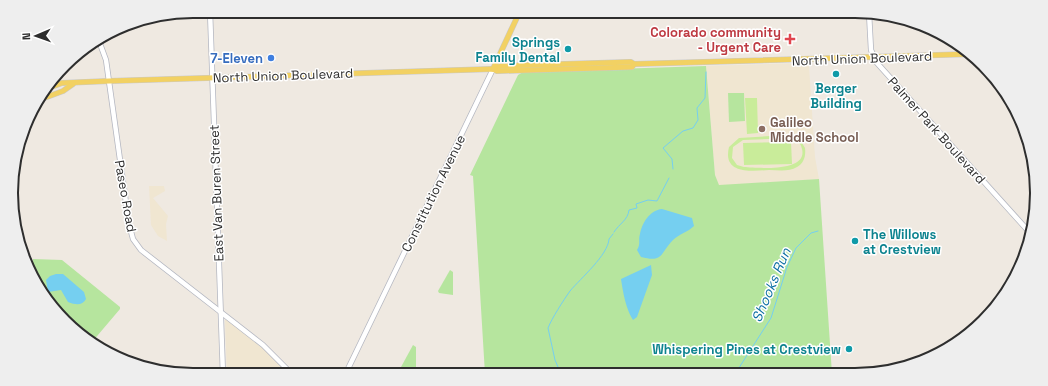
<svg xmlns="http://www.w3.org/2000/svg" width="1048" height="386" viewBox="0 0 1048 386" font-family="'Space Grotesk',sans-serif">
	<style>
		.education { fill: #f0e6d1 }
		.green { fill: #b6e59e }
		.pitch { fill: #c9ec9a; fill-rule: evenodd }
		.water { fill: #75cff0 }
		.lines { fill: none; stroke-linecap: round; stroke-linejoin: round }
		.stream { stroke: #75cff0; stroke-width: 1 }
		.secondary-casing { stroke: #b4b7c1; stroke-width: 6 }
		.primary-casing { stroke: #c9c9c9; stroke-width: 6 }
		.secondary { stroke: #fff; stroke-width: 4.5 }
		.primary { stroke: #f2d163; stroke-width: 5 }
		.health-dot { fill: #e0444e; stroke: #fff; stroke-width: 1.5 }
		.culture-dot { fill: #0f9aa8; stroke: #fff; stroke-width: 1.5 }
		.shop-dot { fill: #3f7fe0; stroke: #fff; stroke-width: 1.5 }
		.education-dot { fill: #8d6e63; stroke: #fff; stroke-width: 1.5 }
		.labels { text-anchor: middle; stroke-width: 3; stroke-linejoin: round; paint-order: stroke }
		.health-label { font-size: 13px; font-weight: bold; fill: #be3a42; stroke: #fff; text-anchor: end }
		.culture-label { font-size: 13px; font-weight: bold; fill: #0d838f; stroke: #fff; text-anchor: end }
		.shop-label { font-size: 13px; font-weight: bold; fill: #366cbe; stroke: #fff; text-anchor: end }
		.street-label { font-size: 13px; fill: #2e2e2e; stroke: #fff }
		.education-label { font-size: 13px; font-weight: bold; fill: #785e54; stroke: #fff; text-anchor: start }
		.water-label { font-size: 14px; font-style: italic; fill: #0d6fa3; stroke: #fff }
		.rim { fill: none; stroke: #2e2e2e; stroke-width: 2 }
	</style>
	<rect width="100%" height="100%" fill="#efe9e1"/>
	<g class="education">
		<polygon points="806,63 809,66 815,157 819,179 719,186 715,175 706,66"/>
		<polygon points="149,186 164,186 165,191 153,198 168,216 166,224 167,241 158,236 151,225"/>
		<polygon points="225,320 228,320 265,350 289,375 227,375"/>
	</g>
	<g class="green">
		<polygon points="706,66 715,175 719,185 819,179 832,374 485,374 473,176 470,175 518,75 523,72"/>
		<polygon points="728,93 744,93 745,121 729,122"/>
		<path d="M33,259l29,1 58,47v2l-28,33c-12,-6 -45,-38 -51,-50 -6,-11 -8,-21 -8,-33z"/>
		<polygon points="450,270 453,272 453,295 439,293 438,291"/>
		<polygon points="413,345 416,347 416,371 415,372 401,367"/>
	</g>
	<g class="pitch">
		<polygon points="745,98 757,98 758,133 747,134"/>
		<path d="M788,135l11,3 6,10c1,8 -1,15 -8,19 -8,5 -19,3 -28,3 -16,1 -47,5 -40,-23l10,-9zM791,138c6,2 10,5 11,11 6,23 -44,19 -58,18l-7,-2 -5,-7 1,-11 10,-7z"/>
		<polygon points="791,142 792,164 744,165 743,143"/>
	</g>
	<g class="water">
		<path d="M662,209l30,9 2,8c-6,6 -15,8 -21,14 -13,13 -9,23 -32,17l-4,-7c4,-6 1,-10 3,-16 2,-11 10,-24 22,-25z"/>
		<path d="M651,265l1,10 -15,42 -4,3c-7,-11 -10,-27 -12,-41z"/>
		<path d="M56,274h7l21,18 2,7c-4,7 -10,6 -18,3l-7,-12 -13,2 -2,-12 4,-4z"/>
	</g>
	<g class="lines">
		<g class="stream">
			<polyline points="673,169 672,159 663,148 683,131 693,128 698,120 697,108 705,98 706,72"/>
			<path d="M614,232c5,-8 14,-12 15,-22l8,-2 -1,-4 12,-4 9,1 12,-23"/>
			<path d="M561,374l-6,-14 -7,-32c4,-10 15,-27 22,-37 11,-13 38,-36 39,-52l4,-5"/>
			<polyline points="735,374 771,318 787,267 796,248 811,233 818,231"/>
		</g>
		<g class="secondary-casing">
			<g id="secondary">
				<polyline points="210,11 223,375"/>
				<polyline points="869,13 871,50 877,63 1031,234"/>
				<polyline points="99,41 106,60 129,224 133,239 141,250 263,345 293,375"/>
				<polyline points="345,375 493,69"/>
			</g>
		</g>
		<g class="primary-casing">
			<g id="primary">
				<polyline points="493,69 501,66 631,62 634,64"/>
				<polyline points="493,69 520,11"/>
				<polyline points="46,89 62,83 109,81 493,69 497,71 632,67 634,64 971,54"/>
				<polyline points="36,101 63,91 73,84"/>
			</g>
		</g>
		<use href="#secondary" class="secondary"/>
		<use href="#primary" class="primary"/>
	</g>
	<path class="health-dot" d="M788 33h4v4h4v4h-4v4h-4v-4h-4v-4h4z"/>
	<g class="culture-dot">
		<circle cx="568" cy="49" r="4"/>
		<circle cx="836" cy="74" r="4"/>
		<circle cx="855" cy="241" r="4"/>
		<circle cx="849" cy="349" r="4"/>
	</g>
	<circle class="shop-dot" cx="271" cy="58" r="4"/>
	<circle class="education-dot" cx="762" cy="129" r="4"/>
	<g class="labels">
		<g class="health-label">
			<text x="781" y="37">Colorado community<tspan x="781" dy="15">- Urgent Care</tspan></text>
		</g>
		<g class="culture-label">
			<text x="560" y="47">Springs<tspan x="560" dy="15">Family Dental</tspan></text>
			<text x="836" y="93" text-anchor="middle">Berger<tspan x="836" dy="15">Building</tspan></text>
			<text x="863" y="239" text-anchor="start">The Willows<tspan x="863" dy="15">at Crestview</tspan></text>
			<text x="841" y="354">Whispering Pines at Crestview</text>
		</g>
		<g class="shop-label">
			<text x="263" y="63">7-Eleven</text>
		</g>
		<g class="street-label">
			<text transform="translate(862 58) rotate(-2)" y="5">North Union Boulevard</text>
			<text transform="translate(283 75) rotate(-2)" y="5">North Union Boulevard</text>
			<text transform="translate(937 130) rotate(48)" y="5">Palmer Park Boulevard</text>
			<text transform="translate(216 193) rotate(-92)" y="5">East Van Buren Street</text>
			<text transform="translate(433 193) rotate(-64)" y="5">Constitution Avenue</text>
			<text transform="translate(126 196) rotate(80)" y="5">Paseo Road</text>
		</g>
		<g class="education-label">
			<text x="770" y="127">Galileo<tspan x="770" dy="15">Middle School</tspan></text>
		</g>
		<g class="water-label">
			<text transform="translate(771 285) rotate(-67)" y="5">Shooks Run</text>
		</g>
	</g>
	<path d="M0 0H1048V386H0ZM193 18H855A175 175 0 0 1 1030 193V193A175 175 0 0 1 855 368H193A175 175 0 0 1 18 193V193A175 175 0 0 1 193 18Z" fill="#eee" fill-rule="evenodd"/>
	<path class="rim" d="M193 18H855A175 175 0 0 1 1030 193V193A175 175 0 0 1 855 368H193A175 175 0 0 1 18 193V193A175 175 0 0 1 193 18Z"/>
	<g transform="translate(36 36) rotate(268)" stroke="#ffffff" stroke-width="3" paint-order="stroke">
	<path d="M0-3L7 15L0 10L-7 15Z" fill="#2e2e2e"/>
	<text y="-6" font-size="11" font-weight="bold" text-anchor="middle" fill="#2e2e2e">N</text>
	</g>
</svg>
